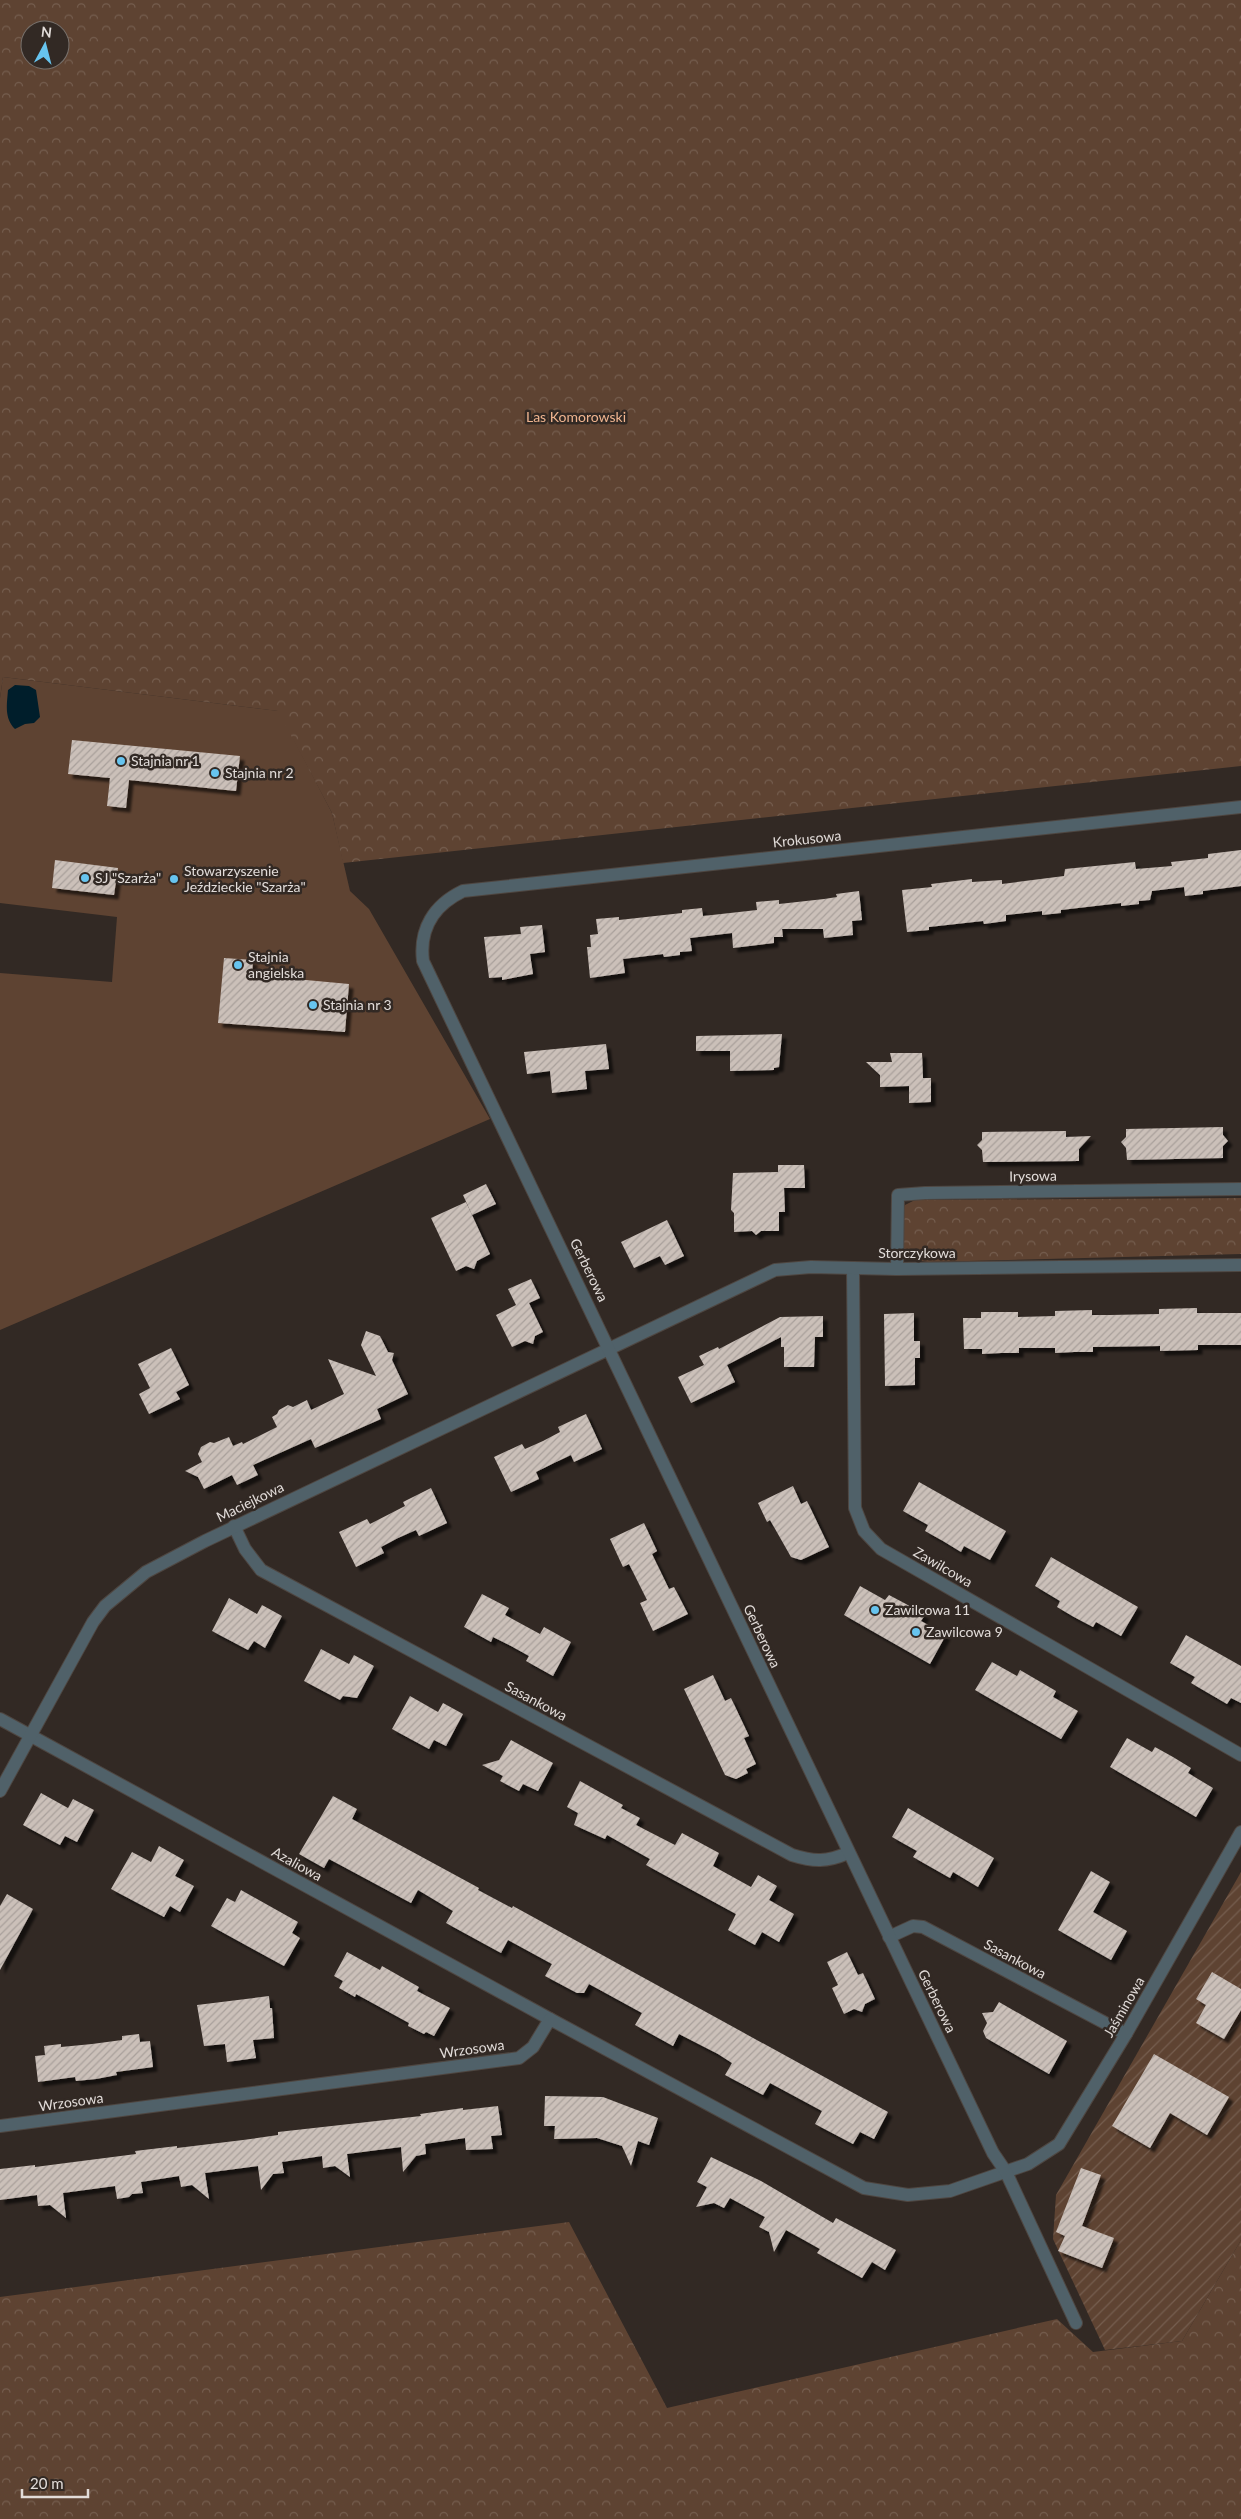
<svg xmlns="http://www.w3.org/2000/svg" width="1241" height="2519" viewBox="0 0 1241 2519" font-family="Lato,sans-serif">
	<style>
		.green { fill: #5e4332 }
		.forest { fill: url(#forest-crowns); fill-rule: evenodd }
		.garden { fill: url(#garden-furrows) }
		.water { fill: #001e2b }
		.building { fill: url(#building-hatch); filter: url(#shadow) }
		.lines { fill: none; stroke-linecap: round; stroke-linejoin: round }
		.minor-casing { stroke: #4e4641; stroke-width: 14 }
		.minor { stroke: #506169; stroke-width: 12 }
		.poi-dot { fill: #67c4ef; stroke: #322924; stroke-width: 2 }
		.labels { text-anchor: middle; stroke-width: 5; stroke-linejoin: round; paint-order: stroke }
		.park-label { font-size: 14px; fill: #efb48f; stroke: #322924 }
		.poi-label { font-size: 14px; fill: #e2dcd9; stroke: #322924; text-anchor: start }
		.street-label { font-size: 14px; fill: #e2dcd9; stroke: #322924 }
	</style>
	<defs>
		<pattern id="forest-crowns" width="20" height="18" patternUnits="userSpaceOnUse" patternTransform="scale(1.25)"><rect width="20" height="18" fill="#5e4332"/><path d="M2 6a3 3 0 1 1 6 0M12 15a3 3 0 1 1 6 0" fill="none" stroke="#755e4f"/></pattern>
		<pattern id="garden-furrows" width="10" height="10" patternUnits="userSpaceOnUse" patternTransform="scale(1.25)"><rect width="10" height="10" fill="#5e4332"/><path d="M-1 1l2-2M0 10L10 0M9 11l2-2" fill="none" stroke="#755e4f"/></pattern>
		<pattern id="building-hatch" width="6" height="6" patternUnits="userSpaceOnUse" patternTransform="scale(1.25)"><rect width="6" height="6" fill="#cbc0b9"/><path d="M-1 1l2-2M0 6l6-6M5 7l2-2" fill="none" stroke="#a9a09b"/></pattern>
		<filter id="shadow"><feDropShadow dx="4.5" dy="4.5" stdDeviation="1" flood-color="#0009"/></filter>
	</defs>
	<rect width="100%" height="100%" fill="#322924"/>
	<polygon class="green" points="3,677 279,711 332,813 350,891 369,909 490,1119 0,1330 0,973 112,982 117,917 0,903 0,698"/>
	<g class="forest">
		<path d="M0,0h1241v766l-898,97 -11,-50 -54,-102 -275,-34 -3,21zM30,30h30v30h-30z"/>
		<polygon points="1241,1198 1241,1254 928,1262 915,1260 903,1249 903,1209 905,1205 915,1200"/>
		<polygon points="569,2222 667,2408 1057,2319 1093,2352 1182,2341 1241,2240 1241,2519 0,2519 0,2297"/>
	</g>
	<polygon class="garden" points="1241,1872 1241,2240 1182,2341 1105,2350 1053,2239 1056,2195"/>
	<path class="water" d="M15,685l14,1 7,4 4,27 -6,6 -9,1 -10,5c-11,-11 -8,-25 -7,-39z"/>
	<g class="building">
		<polygon points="72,740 240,756 236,791 129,780 126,808 107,806 110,778 68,774"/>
		<polygon points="1241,850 1241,886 1203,891 1203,894 1185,896 1184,887 1152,891 1150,900 1139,901 1139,904 1121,906 1121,903 1061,910 1061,913 1042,915 1042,911 1006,915 1006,921 984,924 983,921 929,927 929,930 907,932 902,890 932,887 931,884 972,879 972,882 1002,880 1002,884 1064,876 1065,869 1135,862 1136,869 1172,866 1171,862 1208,858 1208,854"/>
		<polygon points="55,860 118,868 114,895 52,888"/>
		<polygon points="859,891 862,920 852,921 853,935 824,938 823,929 782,929 783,937 774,937 774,943 733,948 732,933 690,938 692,951 680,952 680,955 664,957 663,954 623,959 625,973 590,978 587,947 591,947 590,935 598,934 596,919 619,917 619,920 682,913 682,910 702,908 703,916 757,910 756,902 779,900 779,904 824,899 837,897 836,894"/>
		<polygon points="542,925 545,952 530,954 533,974 502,980 502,977 489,978 484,937 521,934 520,927"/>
		<polygon points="224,958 253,960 252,975 349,984 345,1032 218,1023"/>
		<polygon points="782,1034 779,1067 774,1068 774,1070 730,1071 730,1051 696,1051 696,1036"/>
		<polygon points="606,1044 609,1069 585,1071 587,1089 552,1093 550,1071 527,1074 524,1052"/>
		<polygon points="890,1053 922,1053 923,1078 931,1078 931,1102 909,1103 909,1086 880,1087 880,1075 866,1062 892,1062"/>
		<polygon points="1223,1127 1223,1135 1228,1141 1223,1146 1223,1158 1127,1160 1126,1148 1121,1142 1126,1137 1126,1129"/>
		<polygon points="1066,1131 1066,1137 1091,1136 1079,1149 1079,1161 983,1162 982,1150 977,1145 982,1140 982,1132"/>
		<polygon points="778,1165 804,1165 805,1188 784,1188 785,1212 779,1212 779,1231 761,1231 756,1235 752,1231 734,1232 734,1213 731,1210 733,1173 778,1172"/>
		<polygon points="486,1184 496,1204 472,1215 463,1195"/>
		<polygon points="466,1202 490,1254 477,1261 474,1269 466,1266 456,1271 431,1218"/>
		<polygon points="667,1220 684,1256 665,1265 660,1256 634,1268 621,1242"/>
		<polygon points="531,1279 540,1298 529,1303 543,1332 535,1336 533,1344 525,1341 512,1347 496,1315 516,1305 508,1289"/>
		<polygon points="1197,1308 1197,1313 1241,1313 1241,1345 1198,1345 1198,1350 1160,1351 1160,1346 1093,1347 1093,1352 1074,1352 1055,1353 1055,1348 1019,1348 1019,1353 1001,1353 982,1354 982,1349 964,1349 963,1318 981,1318 981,1312 1018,1312 1018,1317 1055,1316 1055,1311 1092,1310 1092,1315 1110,1315 1159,1314 1159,1309"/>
		<polygon points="914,1313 914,1341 920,1341 920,1358 915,1358 915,1385 885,1386 884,1314"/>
		<polygon points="823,1316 823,1337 815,1337 814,1367 784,1367 784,1347 781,1347 781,1337 727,1365 735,1382 691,1403 678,1377 704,1365 699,1356 718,1347 719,1349 780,1317"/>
		<polygon points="366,1331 380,1336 388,1352 394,1353 392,1360 408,1394 377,1409 381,1419 315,1448 311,1439 253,1465 258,1475 237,1485 232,1475 204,1489 198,1477 185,1471 202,1462 198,1454 201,1447 210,1442 214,1443 229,1437 233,1446 242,1442 243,1444 277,1427 272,1417 277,1414 279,1410 288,1405 293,1407 307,1400 311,1410 344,1394 328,1359 376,1376 361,1345"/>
		<polygon points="171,1348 189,1385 176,1392 180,1399 149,1414 139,1394 150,1388 138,1364"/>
		<polygon points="586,1414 602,1449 574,1462 571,1455 554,1463 536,1472 539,1479 511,1492 494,1457 522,1444 525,1449 543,1441 560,1432 558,1427"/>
		<polygon points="919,1482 1006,1531 990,1560 964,1546 961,1552 943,1541 925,1531 928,1525 903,1511"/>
		<polygon points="793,1486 801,1504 807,1501 829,1547 801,1560 791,1557 770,1520 767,1522 758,1503"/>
		<polygon points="431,1488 447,1523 419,1536 416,1530 398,1538 381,1547 384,1553 356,1567 339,1532 367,1519 370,1524 405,1506 403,1502"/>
		<polygon points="644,1523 657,1551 652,1554 669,1589 674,1587 688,1614 653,1631 640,1603 647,1600 629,1564 623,1567 610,1539"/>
		<polygon points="1051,1557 1138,1607 1121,1636 1096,1622 1093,1627 1074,1617 1057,1607 1060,1601 1035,1586"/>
		<polygon points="860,1586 885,1600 889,1595 906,1604 925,1615 921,1621 946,1635 930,1664 844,1615"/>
		<polygon points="482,1594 509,1608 505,1615 540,1634 544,1627 571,1642 553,1676 526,1661 529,1656 511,1646 493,1637 491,1642 464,1627"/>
		<polygon points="229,1598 257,1614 262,1605 282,1616 265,1648 254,1641 248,1650 212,1631"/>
		<polygon points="1186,1635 1241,1666 1241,1703 1231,1698 1227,1704 1191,1683 1195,1677 1170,1663"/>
		<polygon points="321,1649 349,1664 354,1655 374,1666 357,1698 343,1696 340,1700 304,1681"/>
		<polygon points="992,1662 1017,1676 1020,1670 1056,1691 1053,1697 1078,1711 1061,1739 975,1690"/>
		<polygon points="713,1675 725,1701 731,1698 749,1736 744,1738 756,1764 746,1769 748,1773 736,1779 725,1775 684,1689"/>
		<polygon points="410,1696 438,1712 443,1703 463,1714 446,1746 434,1740 429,1749 392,1729"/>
		<polygon points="1127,1738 1152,1752 1155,1747 1173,1757 1191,1768 1188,1773 1213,1788 1196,1817 1110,1767"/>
		<polygon points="511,1740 553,1763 538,1791 523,1784 519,1791 500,1781 503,1776 482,1765 499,1760"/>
		<polygon points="580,1781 623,1805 621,1808 640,1818 636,1825 675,1845 682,1833 719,1853 713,1866 751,1887 758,1875 777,1886 769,1900 794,1914 779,1942 762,1932 755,1945 728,1930 736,1914 646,1865 650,1859 607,1835 605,1839 574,1825 578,1813 567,1807"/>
		<polygon points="41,1793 68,1808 73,1799 94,1810 77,1842 65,1836 60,1845 23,1825"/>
		<polygon points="333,1796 357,1809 352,1819 479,1888 478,1890 512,1908 513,1906 888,2112 874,2139 860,2132 853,2144 815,2124 822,2111 770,2083 763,2095 725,2075 732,2063 718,2054 679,2034 673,2046 635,2025 642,2013 589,1984 584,1993 577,1993 545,1976 552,1964 508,1940 501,1953 446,1923 453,1911 418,1890 411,1903 329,1859 324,1868 299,1854"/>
		<polygon points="908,1808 994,1858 978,1887 953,1872 950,1878 913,1857 917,1851 892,1837"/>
		<polygon points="159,1846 184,1860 175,1876 194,1886 180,1912 170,1906 164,1917 111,1889 132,1852 151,1862"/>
		<polygon points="1091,1871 1110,1882 1093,1912 1127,1931 1111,1960 1058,1930"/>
		<polygon points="241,1890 298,1922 292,1933 300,1938 284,1966 211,1926 227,1898 235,1902"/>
		<polygon points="7,1894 33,1909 0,1970 0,1906"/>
		<polygon points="347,1952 380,1970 382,1966 419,1987 417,1991 450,2008 434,2036 426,2032 424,2034 408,2026 409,2023 356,1994 355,1997 339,1988 343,1981 334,1976"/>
		<polygon points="847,1952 858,1975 863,1973 875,1999 865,2004 862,2012 854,2009 844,2014 832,1988 838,1985 827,1962"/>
		<polygon points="1212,1972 1241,1989 1241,2010 1224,2039 1196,2023 1206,2005 1196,1999"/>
		<polygon points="269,1996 270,2008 272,2008 274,2038 253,2040 256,2058 227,2062 225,2044 204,2046 197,2005"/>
		<polygon points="999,2002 1067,2041 1049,2074 986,2038 983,2031 987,2023 982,2013 993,2012"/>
		<polygon points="139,2034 140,2042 150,2041 153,2067 116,2072 117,2075 96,2079 76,2081 75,2077 38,2082 35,2056 45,2055 44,2046 61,2044 61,2047 92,2044 122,2040 122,2036"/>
		<polygon points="1154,2054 1229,2097 1207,2135 1170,2113 1150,2148 1112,2126"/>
		<polygon points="545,2096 603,2097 658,2118 649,2145 638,2141 631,2166 622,2146 597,2138 554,2139 555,2126 544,2126"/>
		<polygon points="498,2106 502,2135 491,2136 493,2149 466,2150 465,2138 425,2144 426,2154 416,2156 403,2172 401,2147 347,2154 350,2177 335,2166 323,2168 322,2156 282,2162 284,2173 273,2174 261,2190 258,2166 205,2173 209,2199 192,2185 181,2187 179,2176 141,2182 143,2193 132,2194 129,2197 117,2199 115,2186 63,2193 66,2218 50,2205 38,2206 37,2195 0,2200 0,2169 35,2165 35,2167 136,2154 135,2151 177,2146 177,2148 243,2140 278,2135 278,2132 421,2116 420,2114 463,2108 463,2110"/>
		<polygon points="711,2157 761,2181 833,2223 836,2218 896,2250 885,2270 872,2262 862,2278 817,2253 820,2249 786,2230 774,2252 769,2232 759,2227 765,2217 730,2198 724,2208 714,2203 696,2207 707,2187 697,2182"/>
		<polygon points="1081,2168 1101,2175 1082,2226 1114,2238 1102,2268 1058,2251 1065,2236 1056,2232"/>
	</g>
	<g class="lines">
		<g class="minor-casing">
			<g id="minor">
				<polyline points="853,1268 855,1508 864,1531 881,1549 1241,1755"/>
				<polyline points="897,1269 898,1195 925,1193 1241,1189"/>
				<path d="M234,1526l11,23 16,21 531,285c22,7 35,7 56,-2"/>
				<polyline points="0,1719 550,2019"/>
				<polyline points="0,1791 93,1622 105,1606 146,1572 205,1541 775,1270 811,1267 897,1269 1241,1265"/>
				<polyline points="889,1937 913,1926 923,1927 1126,2034"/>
				<polyline points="0,2126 519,2058 533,2047 550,2019 864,2188 908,2195 950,2191 1028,2164 1059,2144 1126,2034 1241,1832"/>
				<path d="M1076,2323l-70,-151 -13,-19c-190,-397 -378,-795 -570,-1192 -4,-32 11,-56 40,-70l778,-84"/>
			</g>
		</g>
		<use href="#minor" class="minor"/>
	</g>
	<g class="poi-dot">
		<circle cx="121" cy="761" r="5"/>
		<circle cx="215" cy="773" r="5"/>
		<circle cx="85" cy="878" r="5"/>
		<circle cx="174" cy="879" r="5"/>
		<circle cx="238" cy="965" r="5"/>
		<circle cx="313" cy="1005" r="5"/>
		<circle cx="875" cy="1610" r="5"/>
		<circle cx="916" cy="1632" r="5"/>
	</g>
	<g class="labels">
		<g class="park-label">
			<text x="576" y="422">Las Komorowski</text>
		</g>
		<g class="poi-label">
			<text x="131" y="766">Stajnia nr 1</text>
			<text x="225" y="778">Stajnia nr 2</text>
			<text x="184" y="876">Stowarzyszenie<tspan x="184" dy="16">Jeździeckie "Szarża"</tspan></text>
			<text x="95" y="883">SJ "Szarża"</text>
			<text x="248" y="962">Stajnia<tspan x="248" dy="16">angielska</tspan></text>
			<text x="323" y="1010">Stajnia nr 3</text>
			<text x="885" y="1615">Zawilcowa 11</text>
			<text x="926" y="1637">Zawilcowa 9</text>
		</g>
		<g class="street-label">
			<text transform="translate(807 839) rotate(-6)" y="5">Krokusowa</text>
			<text transform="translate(1033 1176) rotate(-1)" y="5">Irysowa</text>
			<text x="917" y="1258">Storczykowa</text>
			<text transform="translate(589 1270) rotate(64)" y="5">Gerberowa</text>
			<text transform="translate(250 1502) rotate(-26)" y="5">Maciejkowa</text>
			<text transform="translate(943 1567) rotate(30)" y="5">Zawilcowa</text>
			<text transform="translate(762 1636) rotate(65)" y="5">Gerberowa</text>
			<text transform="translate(536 1701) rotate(28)" y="5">Sasankowa</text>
			<text transform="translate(297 1864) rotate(29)" y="5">Azaliowa</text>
			<text transform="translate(1015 1959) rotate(28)" y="5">Sasankowa</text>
			<text transform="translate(937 2001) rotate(64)" y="5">Gerberowa</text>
			<text transform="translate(1124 2007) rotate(-60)" y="5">Jaśminowa</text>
			<text transform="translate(472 2049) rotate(-8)" y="5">Wrzosowa</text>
			<text transform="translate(71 2102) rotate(-8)" y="5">Wrzosowa</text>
		</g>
	</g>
	<g transform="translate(45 45) rotate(7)"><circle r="24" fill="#322924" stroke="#78716c"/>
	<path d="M0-4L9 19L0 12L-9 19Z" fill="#67c4ef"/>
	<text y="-8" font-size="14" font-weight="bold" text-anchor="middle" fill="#e2dcd9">N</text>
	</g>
	<path d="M22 2489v8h66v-8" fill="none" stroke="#e2dcd9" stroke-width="2.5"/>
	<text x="30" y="2489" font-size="15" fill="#e2dcd9" stroke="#322924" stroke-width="4" paint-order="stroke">20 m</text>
</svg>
